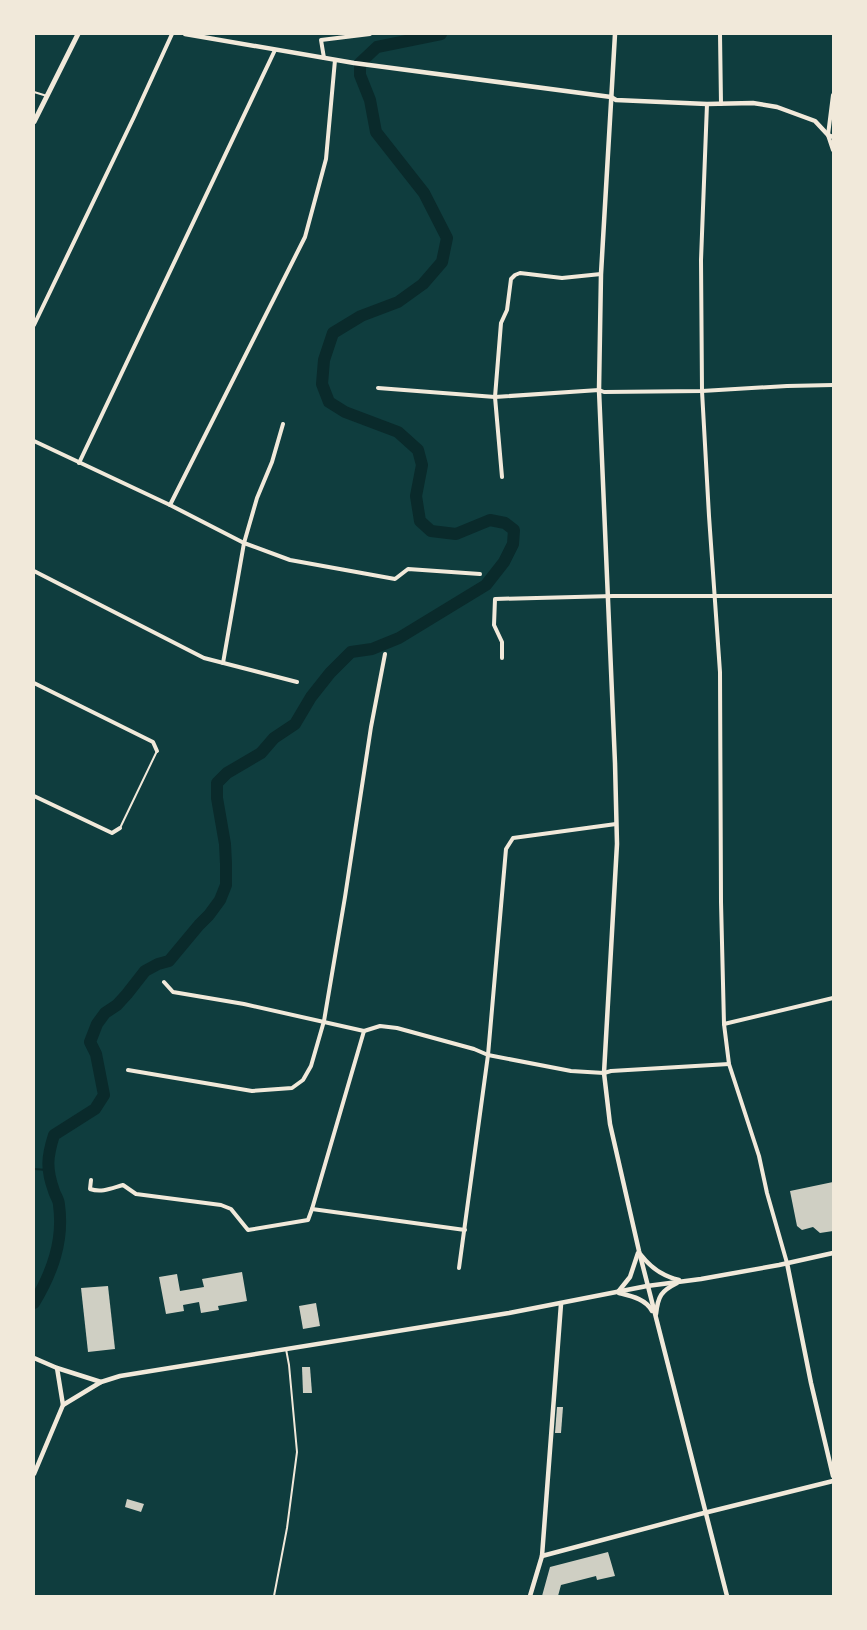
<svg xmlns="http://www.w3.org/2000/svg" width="867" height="1630" viewBox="0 0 867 1630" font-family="Montserrat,sans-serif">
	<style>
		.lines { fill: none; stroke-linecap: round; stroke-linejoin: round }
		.stream { stroke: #0a2a2b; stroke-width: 2 }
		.river { stroke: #0a2a2b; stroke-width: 12 }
		.building { fill: #cfcfc3 }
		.service { stroke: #f1e9da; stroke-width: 2 }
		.minor { stroke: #f1e9da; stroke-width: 4 }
		.tertiary { stroke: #f1e9da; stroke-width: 4.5 }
		.secondary { stroke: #f1e9da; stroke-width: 5 }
	</style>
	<rect width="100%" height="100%" fill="#0f3d3e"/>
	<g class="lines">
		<polyline class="stream" points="34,1169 47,1170"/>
		<path class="river" d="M34,1303c18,-30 30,-62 25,-98 0,-5 -4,-10 -5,-14 -8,-22 -7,-34 0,-56l41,-26 9,-14 -8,-41 -6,-12 7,-18 8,-11 12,-8 10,-11 18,-23 13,-7 11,-3 30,-36 10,-10 11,-15 6,-15v-21l-1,-20 -8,-46v-15l10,-10 34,-20 13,-15 21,-14 16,-27 19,-24 21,-21 21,-3 27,-11 87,-53 18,-23 9,-18 1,-14 -9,-7 -15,-3 -34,14 -25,-3 -11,-10 -4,-25 6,-31 -4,-15 -20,-18 -53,-20 -16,-10 -7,-18 2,-24 9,-27 28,-17 37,-14 25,-18 19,-22 5,-24 -23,-45 -48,-61 -6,-32 -10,-25v-12l17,-16 64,-13"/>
	</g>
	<g class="building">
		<polygon points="833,1182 833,1231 820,1233 813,1227 802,1230 797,1226 790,1191"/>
		<polygon points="242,1272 247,1301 218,1306 219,1310 201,1313 199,1302 183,1305 184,1311 166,1314 159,1277 177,1274 180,1291 204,1287 202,1279"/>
		<polygon points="108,1286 115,1349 88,1352 81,1288"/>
		<polygon points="316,1303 320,1326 303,1329 299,1306"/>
		<polygon points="302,1367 310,1367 312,1393 303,1393"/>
		<polygon points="557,1407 563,1407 561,1433 555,1433"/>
		<polygon points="127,1499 144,1504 141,1512 125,1507"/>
		<polygon points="608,1552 615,1576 597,1580 596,1576 561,1585 558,1596 542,1596 550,1567"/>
	</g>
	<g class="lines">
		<g class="service">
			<polyline points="34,92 47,96"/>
			<polyline points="120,828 157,751"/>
			<polyline points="274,1596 287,1528 297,1452 289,1365 286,1349"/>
		</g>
		<g class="minor">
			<polyline points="720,34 721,104"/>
			<polyline points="324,58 321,40 370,34"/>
			<polyline points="833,95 828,135 833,150"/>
			<polyline points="707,104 701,260 702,391 709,516 720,672 721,902 724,1024 729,1064 759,1156 767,1193 787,1263"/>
			<polyline points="34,325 134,117 172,34"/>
			<polyline points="378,388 495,397 599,390 604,392 702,391 787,386 833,385"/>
			<polyline points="34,441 170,505 244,543 290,560 395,579 408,569 480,574"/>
			<polyline points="79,463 275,50"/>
			<polyline points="502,477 495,397 501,323 507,310 511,279 515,275 520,273 562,278 601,274"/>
			<polyline points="170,505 305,237 326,159 335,60"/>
			<polyline points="34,571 204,658 297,682"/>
			<polyline points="502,658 502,642 494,625 495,599 613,596 833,596"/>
			<polyline points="223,663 244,543 257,498 272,462 283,424"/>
			<polyline points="34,683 153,742 157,751"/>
			<polyline points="34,796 112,833 120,828"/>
			<polyline points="164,982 173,992 244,1004 364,1031 380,1026 397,1028 474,1049 488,1055 571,1071 604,1073 611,1071 729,1064"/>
			<polyline points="724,1024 833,998"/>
			<polyline points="128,1070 252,1091 292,1088 303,1080 311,1066 324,1021 345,897 371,727 385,654"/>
			<path d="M91,1180l-1,9c12,4 22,-1 33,-4l13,9 85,11 10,4 17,21 60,-10 4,-11 153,21"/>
			<polyline points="312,1209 364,1031"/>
			<polyline points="459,1268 488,1055 506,849 513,838 616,824"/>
		</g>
		<g class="tertiary">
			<polyline points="185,34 354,63 611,97 616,100 707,104 753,103 777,107 815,121 828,135 833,137"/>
			<polyline points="615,34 601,274 599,390 615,763 617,844 604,1073 610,1124 639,1251 727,1596"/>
			<path d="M641,1255c10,13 21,21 38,25"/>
			<polyline points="787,1263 811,1383 833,1476"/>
			<polyline points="618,1292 630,1277 638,1253"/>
			<path d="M619,1293c12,3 27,6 33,18"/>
			<path d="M656,1314c2,-18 5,-23 21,-31"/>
			<polyline points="34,1358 57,1368 101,1382 120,1376 509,1313 647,1286 701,1279 779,1265 833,1253"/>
			<polyline points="57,1368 63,1405"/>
			<polyline points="34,1474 63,1405 101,1382"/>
			<polyline points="542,1556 700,1514 833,1481"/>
			<polyline points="530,1596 542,1556 561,1304"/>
		</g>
		<polyline class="secondary" points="34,122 78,34"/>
	</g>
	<rect width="867" height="1630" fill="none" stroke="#f1e9da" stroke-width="70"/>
</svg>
